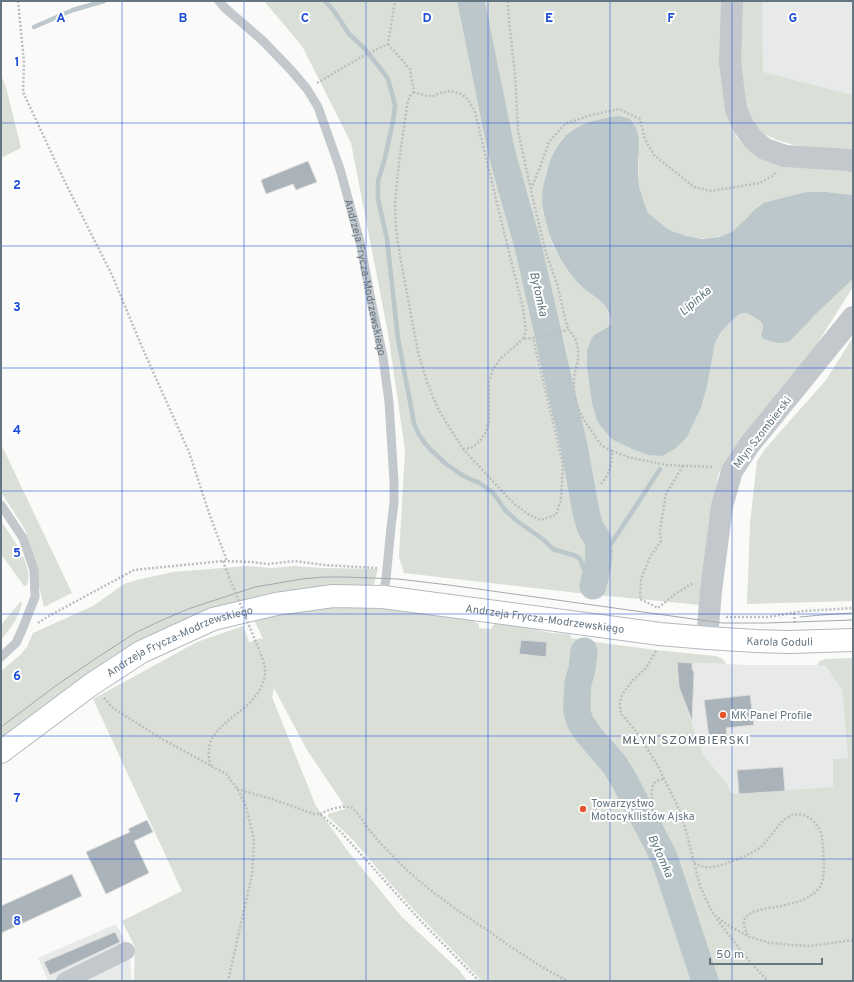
<svg xmlns="http://www.w3.org/2000/svg" width="854" height="982" viewBox="0 0 854 982" font-family="Overpass,sans-serif">
	<style>
		.built { fill: #e8e9e9 }
		.green { fill: #dadfd7 }
		.water { fill: #bbc7cb }
		.lines { fill: none; stroke-linecap: round; stroke-linejoin: round }
		.stream { stroke: #bbc7cb; stroke-width: 4.5 }
		.river { stroke: #bbc7cb; stroke-width: 27 }
		.building { fill: #aab3b9; stroke: #dcdcda }
		.secondary-casing { stroke: #b3babf; stroke-width: 24 }
		.path { stroke: #bbbfc2; stroke-width: 2.5; stroke-dasharray: 2 2; stroke-linecap: butt }
		.service { stroke: #c3c8cc; stroke-width: 9 }
		.minor { stroke: #c3c8cc; stroke-width: 18 }
		.tertiary { stroke: #c3c8cc; stroke-width: 22 }
		.secondary { stroke: #fff; stroke-width: 22 }
		.tram { stroke: #a2aab0; stroke-width: 1 }
		.path-bridge { stroke: #bbbfc2; stroke-width: 2.5; stroke-dasharray: 2 2; stroke-linecap: butt }
		.grid { fill: none; stroke: #1d4ed8; stroke-width: 1; stroke-opacity: 0.55 }
		.poi-dot { fill: #e4572e; stroke: #fff; stroke-width: 1.5 }
		.labels { text-anchor: middle; stroke-width: 4; stroke-linejoin: round; paint-order: stroke }
		.street-label { font-size: 11px; fill: #657683; stroke: #fff }
		.poi-label { font-size: 11px; fill: #657683; stroke: #fff; text-anchor: start }
		.water-label { font-size: 12px; font-style: italic; fill: #60757c; stroke: #fff }
		.neighbourhood-label { font-size: 12px; letter-spacing: 1px; fill: #57646e; stroke: #fff }
		.grid-label { font-size: 13px; text-anchor: middle; font-weight: bold; fill: #1d4ed8; stroke: #fff; stroke-width: 4; stroke-linejoin: round; paint-order: stroke }
	</style>
	<rect width="100%" height="100%" fill="#fafaf8"/>
	<g class="built">
		<polygon points="762,1 853,1 853,95 762,72"/>
		<polygon points="677,662 748,665 826,665 842,690 848,758 833,759 834,787 731,795 727,784 703,754 682,694"/>
		<polygon points="116,924 129,948 132,981 48,981 38,958"/>
	</g>
	<g class="green">
		<path d="M264,1h461l1,110 11,27 20,18 33,10 63,5v24l-26,-3 -73,18c-6,8 -14,17 -22,21 -24,14 -55,7 -75,-10 -3,-3 -7,-5 -9,-8 -11,-16 -10,-39 -9,-57l-77,-17 -8,13 -8,20 -4,26 1,13 10,35 13,22 14,17 20,16 7,8 4,9v7l-17,10 -3,4 -4,11v18l5,35 21,37 19,9 16,6 39,-18 14,-29 6,-21 8,-44 6,-11 17,-17 4,-2h5l13,8 3,4v4l-2,5 29,6 28,-28 35,-33v8l-43,68 -49,58 -43,61 -18,131 -122,-12 -174,-20 -5,-16 6,-107 -17,-117 -37,-190 -49,-97z"/>
		<polygon points="740,1 762,1 763,72 853,95 853,154 794,145 777,140 764,134 756,126 745,103 739,73"/>
		<polygon points="1,75 6,87 21,148 1,158"/>
		<polygon points="853,337 853,601 747,604 750,524 757,461 765,449 826,380"/>
		<polygon points="1,444 72,593 44,607 26,531 1,492"/>
		<path d="M1,521c10,15 34,46 26,64l-3,1 -23,-32z"/>
		<polygon points="247,566 272,568 294,566 322,568 378,569 374,584 371,587 226,608 1,742 1,671 19,656 27,647 33,633 93,606 124,584 137,580 173,572"/>
		<path d="M20,602l2,1c-3,14 -12,26 -21,37v-15z"/>
		<path d="M358,606l50,4 65,10 6,5v3l12,1c3,-6 5,-7 11,-7l49,11 19,1 1,4 8,1c-2,20 -9,47 -6,67 4,25 25,41 39,61 4,6 23,37 23,43 0,2 -1,4 0,6l2,2 5,3 17,38 40,122h-217l-67,-70 -28,-31 -33,-39 -22,-21 -4,-3v-3l17,-5 -3,-4 1,-1 -3,-5 -33,-49 -33,-62 -2,9 44,109 31,44 55,67 57,53 8,11h-333l1,-34 -13,-26 60,-30 -89,-192 104,-57 46,-16 7,18v-2l11,-4 2,2v-1l-10,-21 50,-8z"/>
		<path d="M588,641l67,9 61,6 7,3 3,5 -49,-2 2,25 24,67 24,30 4,10 102,-7v-28l15,-1 -6,-68 -16,-24 -9,-1 3,-4 5,-2 28,-1v323h-142l-4,-6 -5,-20 -33,-97 -20,-42 -2,-7h-1l-3,-3c-10,-21 -23,-51 -40,-66 -9,-8 -18,-12 -21,-25 -3,-16 3,-28 5,-43 2,-10 2,-20 1,-31z"/>
	</g>
	<path class="water" d="M619,116l11,3 6,9 3,11 -1,31 1,16 5,17 4,10 17,14 7,4 14,5 16,3 17,-2 14,-6 13,-12 8,-9 10,-7 22,-6 21,-5h20l26,3v84l-35,33 -28,29c-10,4 -18,1 -28,-3l-1,-4 2,-5v-4l-3,-4 -13,-8h-5l-4,2 -17,17 -6,11 -8,44 -6,21 -14,29 -11,11 -14,8 -14,-1 -16,-6 -19,-9 -11,-12 -5,-8 -5,-17 -5,-35v-18l4,-11 3,-4 17,-10c2,-21 -20,-29 -32,-41 -10,-11 -19,-24 -25,-38 -3,-6 -5,-13 -7,-20 -2,-9 -5,-17 -5,-27 0,-10 4,-25 7,-35 13,-36 35,-43 70,-48z"/>
	<g class="lines">
		<g class="stream">
			<polyline points="325,1 334,11 349,34 364,48 383,72 388,79 393,97 395,106 393,121 385,158 378,181 378,199 387,239 398,339 411,407 414,423 418,433 424,442 430,449 446,464 462,475 474,481 478,482 491,491 497,498 505,510 517,521 544,540 553,549 576,556 580,559 587,577 593,586"/>
			<polyline points="34,27 73,10 104,1"/>
			<polyline points="598,564 660,469"/>
		</g>
		<g class="river">
			<polyline points="471,1 502,154 528,246 547,329 553,357 574,446 586,512 590,527 598,540 599,552 598,564 593,586"/>
			<polyline points="584,651 582,669 578,683 577,700 577,712 580,722 589,735 615,765 624,780 664,857 705,981"/>
		</g>
	</g>
	<g class="building">
		<polygon points="308,161 317,182 296,190 293,184 266,194 261,180"/>
		<polygon points="521,640 547,642 546,657 519,654"/>
		<polygon points="677,662 692,663 692,669 694,672 692,721 679,687"/>
		<polygon points="750,695 754,725 726,728 728,743 710,745 704,700"/>
		<polygon points="783,767 785,791 739,794 737,770"/>
		<polygon points="147,820 153,832 134,841 149,873 106,894 86,852 130,832 128,829"/>
		<polygon points="72,874 82,896 1,933 1,906"/>
		<polygon points="115,932 120,942 50,975 44,962"/>
	</g>
	<g class="lines">
		<g class="secondary-casing">
			<g id="secondary">
				<path id="s2" d="M1,752l91,-68 49,-32 72,-33 63,-15 57,-8 50,1 277,37 47,4 49,3 34,1 63,-2"/>
			</g>
		</g>
		<g class="path">
			<polyline points="18,1 24,63 23,92 65,182 112,275 142,347 189,452 209,513 227,561"/>
			<polyline points="508,1 509,21 515,74 518,131 532,195 546,253 557,284 568,330"/>
			<path d="M388,44l22,25 4,23 13,4h7l5,-3 12,-2 10,3 7,5 7,13 26,108 22,88 3,23 -3,8 10,-1 35,-8c8,5 11,19 10,28 -1,8 -4,16 -4,24 -1,21 7,35 19,51 3,4 5,9 9,12 3,3 7,4 10,6 -1,15 -1,21 -11,33"/>
			<polyline points="317,83 363,56 388,44 395,1"/>
			<polyline points="414,92 410,96 407,105 399,163 395,204 396,230 400,256 418,352 427,382 438,409 463,449 513,503 528,514 540,520 556,515 561,500 563,464 533,338"/>
			<polyline points="531,189 539,170 549,142 565,124 591,115 619,109 640,119 645,139 654,155 694,187 711,191 760,183 774,175 776,172"/>
			<polyline points="463,449 471,448 479,442 486,432 489,421 489,381 493,369 501,358 523,339"/>
			<polyline points="612,451 628,457 666,465 714,467"/>
			<polyline points="683,466 666,494 660,529 661,541 650,557 641,579 640,599 658,608 675,594 693,583"/>
			<polyline points="223,561 229,577"/>
			<polyline points="794,613 795,625"/>
			<polyline points="726,617 768,617 804,611 853,608"/>
			<polyline points="38,623 47,617 134,570 223,561 252,562 268,564 295,561 324,565 377,568"/>
			<polyline points="656,651 646,668 633,680 624,692 621,697 620,704 620,710 622,715 635,730 657,764 679,809 686,831 700,886 710,908 714,915 729,926 750,937 770,943 793,945 811,946 853,940"/>
			<polyline points="104,698 113,708 162,739 226,774 237,788 246,806 254,840 252,875 228,981"/>
			<path d="M211,766c-14,-42 38,-48 51,-81 2,-5 4,-10 3,-15 0,-6 -3,-13 -5,-18"/>
			<polyline points="237,789 272,799 314,814 320,814 341,832 418,918 479,981"/>
			<path d="M320,814c6,-4 26,-10 32,-6 6,4 13,16 17,22 12,14 26,29 40,42 25,22 53,42 81,60 25,18 50,35 78,49"/>
			<path d="M614,818l9,3h4l23,-10 3,-3c0,-8 -3,-16 1,-25l5,-3 5,-1"/>
			<path d="M694,863c6,3 12,5 18,4 11,-1 41,-13 50,-21 12,-11 21,-36 41,-31 9,2 17,12 19,22 1,8 1,16 2,24 0,8 0,17 -3,24 -8,15 -30,19 -45,22 -8,1 -23,3 -29,9 -6,6 -2,13 1,19"/>
			<path d="M717,919c16,22 32,43 51,62"/>
		</g>
		<g class="service">
			<path id="s1" d="M219,1l6,7 37,32 29,30 16,19 11,18 22,62 20,73 12,63 11,52 6,45 5,79v22l-3,24 -5,52 -3,18"/>
			<polyline points="1,505 23,538 34,570 35,597 22,630 16,643 1,657"/>
		</g>
		<polyline class="minor" points="65,981 126,951"/>
		<g class="tertiary">
			<polyline points="732,1 730,63 736,109 744,127 753,139 765,149 785,156 849,160 853,161"/>
			<polyline points="707,638 711,591 722,506 732,471 750,444 853,317"/>
		</g>
		<use href="#secondary" class="secondary"/>
		<g class="tram">
			<polyline points="800,617 821,615 853,613"/>
			<polyline points="1,727 54,687 95,659 135,633 158,622 188,609 255,587 302,579 324,577 345,577 398,579 449,585 722,623 767,623 853,620"/>
		</g>
		<polyline class="path-bridge" points="229,577 260,652"/>
	</g>
	<path class="grid" d="M122,1v980M244,1v980M366,1v980M488,1v980M610,1v980M732,1v980M1,123h852M1,246h852M1,368h852M1,491h852M1,614h852M1,736h852M1,859h852"/>
	<g class="poi-dot">
		<circle cx="723" cy="715" r="4"/>
		<circle cx="583" cy="809" r="4"/>
	</g>
	<g class="labels">
		<g class="street-label">
			<text dy="4" stroke="none"><textPath href="#s1" startOffset="323">Andrzeja Frycza-Modrzewskiego</textPath></text>
			<text transform="translate(762 432) rotate(-52)" y="4">Młyn Szombierski</text>
			<text dy="4" stroke="none"><textPath href="#s2" startOffset="587">Andrzeja Frycza-Modrzewskiego</textPath></text>
			<text dy="4" stroke="none"><textPath href="#s2" startOffset="823">Karola Goduli</textPath></text>
			<text dy="4" stroke="none"><textPath href="#s2" startOffset="212">Andrzeja Frycza-Modrzewskiego</textPath></text>
		</g>
		<g class="poi-label">
			<text x="731" y="719">MK Panel Profile</text>
			<text x="591" y="807">Towarzystwo<tspan x="591" dy="13">Motocykllistów Ajska</tspan></text>
		</g>
		<g class="water-label">
			<text transform="translate(539 294) rotate(77)" y="4">Bytomka</text>
			<text transform="translate(695 301) rotate(-41)" y="4">Lipinka</text>
			<text transform="translate(661 856) rotate(66)" y="4">Bytomka</text>
		</g>
		<g class="neighbourhood-label">
			<text x="686" y="744">MŁYN SZOMBIERSKI</text>
		</g>
	</g>
	<g class="grid-label">
		<text x="61" y="22">A</text>
		<text x="183" y="22">B</text>
		<text x="305" y="22">C</text>
		<text x="427" y="22">D</text>
		<text x="549" y="22">E</text>
		<text x="671" y="22">F</text>
		<text x="793" y="22">G</text>
		<text x="17" y="66">1</text>
		<text x="17" y="189">2</text>
		<text x="17" y="311">3</text>
		<text x="17" y="434">4</text>
		<text x="17" y="557">5</text>
		<text x="17" y="680">6</text>
		<text x="17" y="802">7</text>
		<text x="17" y="925">8</text>
	</g>
	<rect width="854" height="982" fill="none" stroke="#657683" stroke-width="4"/>
	<path d="M710 958v6h112v-6" fill="none" stroke="#657683" stroke-width="2"/>
	<text x="716" y="958" font-size="12" fill="#657683" stroke="#ffffff" stroke-width="3" paint-order="stroke">50 m</text>
</svg>
